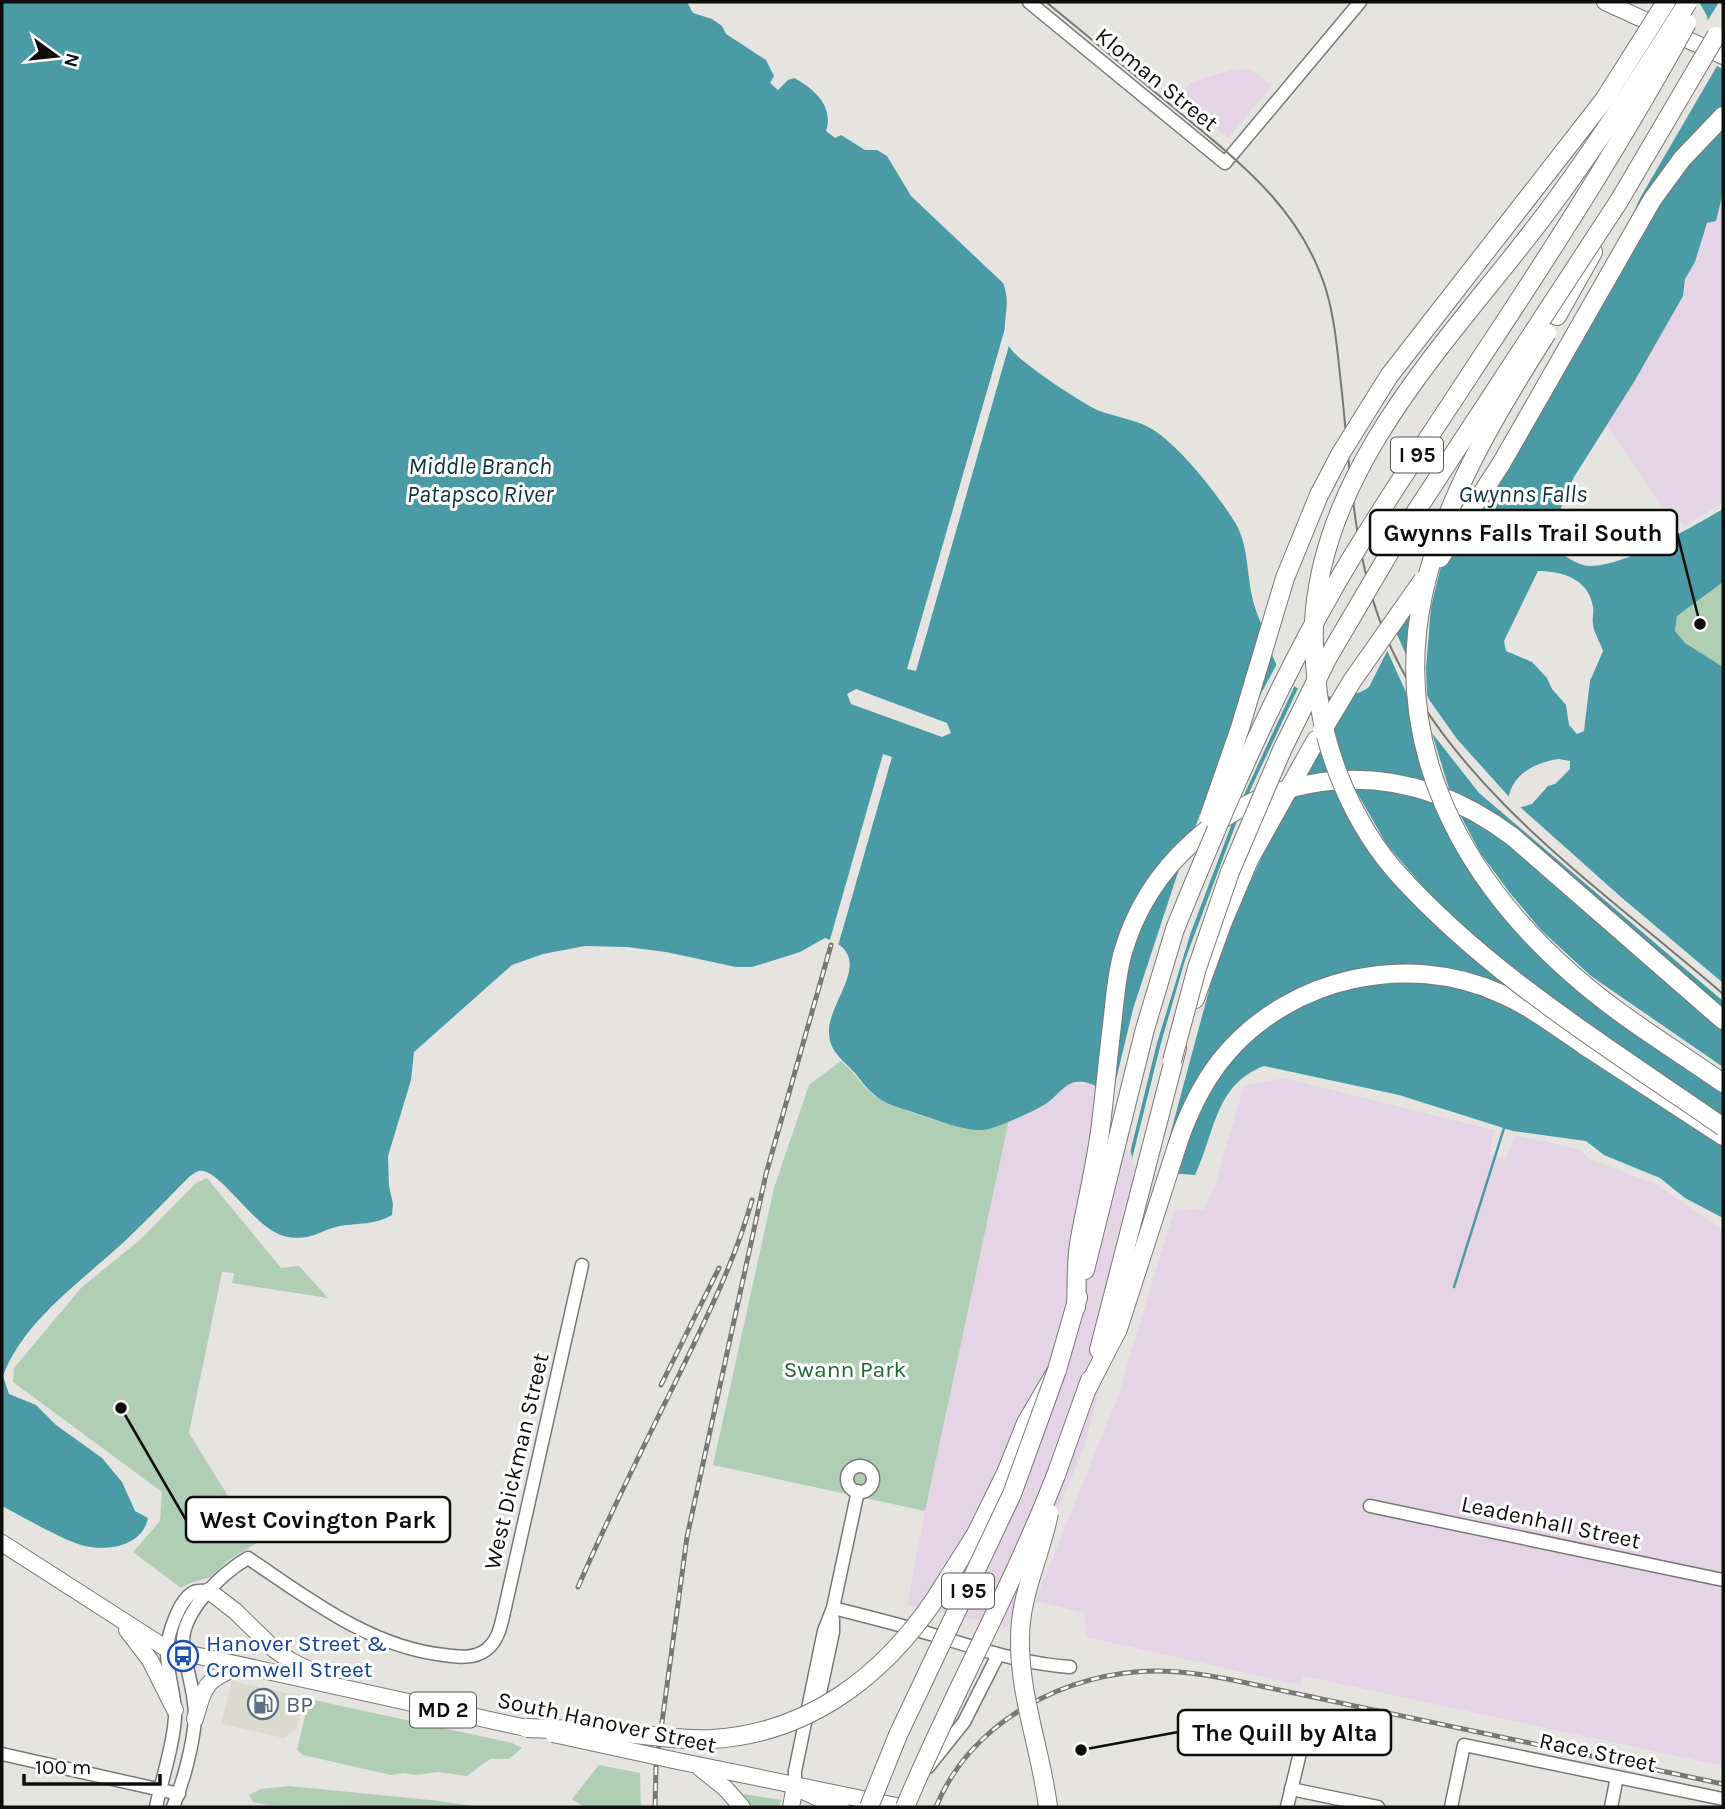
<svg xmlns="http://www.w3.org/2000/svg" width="1725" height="1809" viewBox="0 0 1725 1809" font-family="Karla,sans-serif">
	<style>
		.built { fill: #dcd9ce }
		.industrial { fill: #e5d4e5 }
		.green { fill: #afceb4 }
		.water { fill: #4a9ba5; fill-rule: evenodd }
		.pier { fill: #e5e4e0; fill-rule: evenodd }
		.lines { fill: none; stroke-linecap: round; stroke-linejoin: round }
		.stream { stroke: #4a9ba5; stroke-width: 2.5 }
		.minor-casing { stroke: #797875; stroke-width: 15 }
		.major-casing { stroke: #797875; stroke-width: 18 }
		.highway-casing { stroke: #797875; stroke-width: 20 }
		.minor { stroke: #fff; stroke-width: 12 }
		.major { stroke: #fff; stroke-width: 16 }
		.highway { stroke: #fff; stroke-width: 18 }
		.tram { stroke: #787875; stroke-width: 2 }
		.rail-casing { stroke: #787875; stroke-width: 5 }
		.rail { stroke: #fff; stroke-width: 2.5; stroke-dasharray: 8; stroke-linecap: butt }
		.major-bridge-casing { stroke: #797875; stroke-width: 18; stroke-linecap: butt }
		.highway-bridge-casing { stroke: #797875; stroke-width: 20; stroke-linecap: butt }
		.major-bridge { stroke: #fff; stroke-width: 16 }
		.highway-bridge { stroke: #fff; stroke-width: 18 }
		.labels { text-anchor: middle; stroke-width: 6; stroke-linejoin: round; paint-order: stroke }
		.shield { fill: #fff; stroke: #565655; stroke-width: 2 }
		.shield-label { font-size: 21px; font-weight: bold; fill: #0e0e0c }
		.street-label { font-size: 23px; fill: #0e0e0c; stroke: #fff }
		.park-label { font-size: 23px; fill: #1c6733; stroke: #fff }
		.transit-label { font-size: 23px; fill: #164399; stroke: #fff; text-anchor: start }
		.service-label { font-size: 23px; fill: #4e5e75; stroke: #fff; text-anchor: start }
		.water-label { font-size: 24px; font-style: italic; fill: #0c3439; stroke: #fff }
		.leader { fill: none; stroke: #0e0e0c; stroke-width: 2.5 }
		.callout-dot { fill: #0e0e0c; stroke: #fff; stroke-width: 2.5 }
		.callout { fill: #fff; stroke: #0e0e0c; stroke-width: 2.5 }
		.callout-label { font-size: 24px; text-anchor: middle; font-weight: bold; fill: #0e0e0c }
	</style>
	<rect width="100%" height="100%" fill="#e5e4e0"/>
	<polygon class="built" points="232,1681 305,1697 297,1729 284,1738 221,1724"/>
	<g class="industrial">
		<polygon points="1249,69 1272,85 1228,138 1179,96 1191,82 1232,70"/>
		<polygon points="1723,192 1723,503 1685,525 1659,502 1607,425 1634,382 1683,296 1685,279 1695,262 1708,223 1716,221"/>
		<polygon points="1284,1078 1494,1130 1489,1154 1506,1159 1515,1135 1581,1150 1589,1159 1656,1184 1723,1230 1723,1766 1304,1676 1300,1685 1087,1637 1084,1613 1035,1601 1117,1399 1174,1211 1204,1209 1214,1188 1244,1086"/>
		<polygon points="1089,1083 1116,1100 1157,1172 1084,1448 1007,1627 907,1605 925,1511 1009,1120 1049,1102 1060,1089 1069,1085"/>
	</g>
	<g class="green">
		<polygon points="1723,582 1723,667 1685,643 1675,632 1677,616"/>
		<path d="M841,1061c14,11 24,30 38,38 16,10 87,32 104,31 10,-1 17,-6 26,-10l-84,391 -212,-46 61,-277 35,-103z"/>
		<polygon points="207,1178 281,1268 299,1266 328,1298 232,1283 234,1273 222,1272 189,1433 257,1543 227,1561 211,1577 190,1583 181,1588 133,1552 160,1521 162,1492 13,1382 14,1368 82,1287 140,1240 196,1183"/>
		<polygon points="309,1699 512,1743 522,1748 509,1759 490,1759 467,1776 438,1772 414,1775 404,1773 391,1775 303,1755 297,1750"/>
		<polygon points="599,1765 640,1773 641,1807 584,1807 572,1799"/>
		<polygon points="289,1786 440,1801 479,1807 268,1805 253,1802 249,1795 261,1789"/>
		<polygon points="743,1794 781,1800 779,1807 753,1807"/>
	</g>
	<path class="water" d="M2,2h685l6,11 19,6 10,7 4,8 40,26 8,16 -4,7 8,7 10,-10 6,-2c21,11 40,29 32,53l9,7 6,-3 24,15h12l10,6 24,40 92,87c11,27 -7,44 8,66 7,12 71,54 86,61 18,7 38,9 55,19 28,17 67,67 84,95 12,21 11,49 16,72 2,12 8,24 12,35 11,32 16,57 54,64 16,3 38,2 51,-8l39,-77 208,-356 24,-56 44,-86 27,-76 -4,-20 -8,-14h24v190l-7,29 -9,2 -12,39 -10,17 -2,17 -49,86 -60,95 -23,55 -1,14c10,6 22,16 33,19 32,8 112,-40 140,-56v73l-46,34 -2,15 10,12 38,24v551l-38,-20 -25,-20 -56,-23 -18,-14 -73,-10 -114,-36 -135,-29c-50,19 -49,68 -69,109l-38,-3 -24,-12 -17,-60c-8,-5 -19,-15 -28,-17 -21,-6 -28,11 -41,20 -10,7 -52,26 -63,27 -20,1 -44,-9 -63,-15 -13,-5 -33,-9 -44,-18 -9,-7 -15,-15 -22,-24 -12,-14 -27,-21 -26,-44 2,-31 48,-74 -4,-91l-25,14 -48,15h-16l-70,-15 -39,-5 -42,-1 -42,8 -31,11 -98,87 -3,28 -23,76 1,30 4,18 -1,11c-16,10 -35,8 -52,11 -20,4 -28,15 -52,11 -34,-6 -68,-70 -89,-66 -2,0 -7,4 -9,5 -22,22 -43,44 -65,65 -42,39 -102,80 -122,135l6,18 27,11 20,20 46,33 20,24 13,29 13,7c-6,29 -42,34 -67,27 -22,-7 -58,-28 -79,-39zM1538,571c24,0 51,8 55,36 1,6 -1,12 0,17 1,9 7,18 10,27l-13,30 -6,50 -7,3 -8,-9 -3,-20 -14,-16 -5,-11 -15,-16 -26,-11 -2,-10zM1559,759l11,2v8l-15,15 -7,2 -16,18 -24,7c-3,-32 22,-48 51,-52z"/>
	<g class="pier">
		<polygon points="1719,2 1723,2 1723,69 1717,66 1625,224 1680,111 1707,36 1705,25"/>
		<path d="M1723,109v16l-35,37 -31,41 -150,265 -66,98 -10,41 -5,61 1,27 3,6 27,38 54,60v8l8,-1 102,91 102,86v18l-244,-208 -47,-60 18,59 30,15 24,16 219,189v14l-213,-185 -25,-18 -29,-16 25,47 29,39 31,37 50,46 132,91v25l-127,-89 -57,-50 -34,-37 -30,-39 -26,-43 -17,-37 -36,-10 -44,-3 35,61 47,54 37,35 60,49 192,135v28l-214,-141 -30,-13 -32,-9 -50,-4 -33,4 -34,8 -49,24 -27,20 -25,26 -27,40 -17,42 -11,34 -12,-1 24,-67 25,-43 42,-44 44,-28 46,-18 31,-6 35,-2 53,8 57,21 -68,-57 -63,-63 -30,-42 -25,-50 -38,6 -17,30 -47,104 -20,58 -52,193 -28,-13 30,-120 24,-83 55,-147 -5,3 -4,10 -40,106 -34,111 -28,114 -18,-56 22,-92 50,-152 -30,39 -15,29 -12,32 -6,29 -11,113 -10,-6 10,-101 6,-32 16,-46 15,-27 20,-28 27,-26 45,-120 27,-90 6,19 -21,72 28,-52 10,15 8,6 -54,116 5,-2 53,-113 13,6 16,4 -2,5 2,10 11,-17 15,-3 -23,37 15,46 49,4 31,7 -14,-51 -4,-33 -23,-51 41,-86 38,-59 -9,25 40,-64 152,-267 32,-42zM1413,606l-3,19 -3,32 -12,-27zM1319,748l9,26 -25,4h-1z"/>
		<polygon points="1012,304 1007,327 1010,342 916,671 907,669"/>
		<polygon points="856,689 947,723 951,733 942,737 851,704 847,694"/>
		<polygon points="883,754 892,757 838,946 829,943"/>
	</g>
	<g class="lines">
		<polyline class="stream" points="1454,1287 1504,1128"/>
		<g class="minor-casing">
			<g id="minor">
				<polyline points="1029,2 1225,163 1360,2"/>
				<circle cx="860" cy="1479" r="13"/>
				<polyline points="1370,1506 1723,1580"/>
				<path d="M833,1608c28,7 56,14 84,22 51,15 99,33 153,37"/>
				<polyline points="817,1707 833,1632 833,1619"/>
				<polyline points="2,1754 179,1794"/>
				<polyline points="928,1767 964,1722 998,1655"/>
				<polyline points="795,1786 795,1771 824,1631 833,1608 858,1491"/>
				<polyline points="1291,1789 1378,1807"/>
				<path d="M156,1807c6,-29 17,-59 19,-89 1,-23 -9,-46 -8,-69 1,-15 12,-50 27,-57 4,-2 10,-1 15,-1"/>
				<path d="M173,1807c10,-24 20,-61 22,-88 1,-25 -9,-49 -12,-74 -2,-33 39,-72 65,-87 61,41 122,89 196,97 14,2 30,4 42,-5 12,-9 15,-24 18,-38l78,-347"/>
				<polyline points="1287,1807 1306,1728"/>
				<polyline points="1451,1807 1464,1745 1723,1799"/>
				<polyline points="1611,1807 1617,1777"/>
			</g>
		</g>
		<g class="major-casing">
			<g id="major">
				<polyline points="1605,2 1723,56"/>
				<polyline points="2,1543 167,1649 526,1728"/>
				<polyline points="209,1591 235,1611 275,1650 291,1661 328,1679"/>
				<polyline points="127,1630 150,1660 175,1710"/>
				<path d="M195,1719c10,-35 10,-38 44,-53"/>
				<polyline points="673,1760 901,1807"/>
				<polyline points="700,1768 725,1788 742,1807"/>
				<polyline points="791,1807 795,1786"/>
			</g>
		</g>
		<g class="highway-casing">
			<g id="highway">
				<polyline points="1557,316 1593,252"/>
				<polyline points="1195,999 1222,924 1249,860 1316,740"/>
				<polyline points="1085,1270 1145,1029 1175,929"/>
				<path d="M1076,1307c1,-20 0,-43 3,-63 7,-40 17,-79 22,-120 4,-33 7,-66 11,-99 3,-25 4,-49 11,-73 25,-86 99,-152 187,-168 75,-14 143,8 203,53l210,183"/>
				<polyline points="1099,1350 1177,1048"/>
				<path d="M1087,1389l31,-60 62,-192c11,-30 25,-59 46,-83 66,-77 181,-102 273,-61 31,13 58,34 86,53 46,30 92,60 138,90"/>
				<polyline points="1056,1475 1090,1380"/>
				<polyline points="935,1599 976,1534 1006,1473 1026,1423 1057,1370 1078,1297"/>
				<polyline points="795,1786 840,1807"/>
			</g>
		</g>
		<use href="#minor" class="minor"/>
		<use href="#major" class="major"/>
		<use href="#highway" class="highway"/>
		<path class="tram" d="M1046,2c43,35 85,70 127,105 65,54 129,101 154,186 9,32 11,66 15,100 9,87 12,178 51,259 68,144 213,240 330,342"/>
		<g class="rail-casing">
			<g id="rail">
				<polyline points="661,1385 719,1268"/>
				<path d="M578,1587c30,-69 63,-136 97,-204 29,-60 59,-119 77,-183"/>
				<polyline points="655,1807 656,1767 687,1537 766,1174 831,945"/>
				<path d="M936,1807c35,-86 131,-136 221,-136 29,0 57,5 85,11l481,102"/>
			</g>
		</g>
		<use href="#rail" class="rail"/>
		<g class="major-bridge-casing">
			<polyline id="major-bridge" points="553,1734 673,1760"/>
		</g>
		<g class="highway-bridge-casing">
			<g id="highway-bridge">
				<path d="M1688,2c-47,74 -94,148 -147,218 -88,116 -211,237 -226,389 -3,28 0,57 3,85 8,64 37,132 80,180 92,102 213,175 325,253"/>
				<path d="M1547,333c-51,80 -104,168 -124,262 -32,151 38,282 150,380 46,41 100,73 150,108"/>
				<polyline points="1440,558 1501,464 1652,200 1682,159 1723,116"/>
				<polyline points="1322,731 1352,681 1423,580"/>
				<polyline points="1209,817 1240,728 1285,578 1319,495 1341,453 1389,376 1604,100 1666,2"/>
				<path d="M1175,929c48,-118 97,-234 161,-345 42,-73 91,-143 137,-214 75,-113 149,-228 214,-347"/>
				<polyline points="1172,1061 1197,968 1230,872 1282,750 1327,659 1394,545 1619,201 1716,36"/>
				<path d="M526,1728c29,1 57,2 86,4 34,2 67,9 101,7 96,-6 170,-63 222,-140"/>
				<polyline points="869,1807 898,1735 1012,1494 1057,1370"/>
				<path d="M905,1807c47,-112 107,-219 151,-332"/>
				<path d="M1048,1807c-7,-57 -29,-111 -28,-169 0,-44 21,-83 29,-125"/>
			</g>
		</g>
		<use href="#major-bridge" class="major-bridge"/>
		<use href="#highway-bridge" class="highway-bridge"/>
	</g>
	<defs>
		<g id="bus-ring" transform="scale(1.575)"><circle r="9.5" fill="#fff" stroke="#1a4fb4" stroke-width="1.5"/><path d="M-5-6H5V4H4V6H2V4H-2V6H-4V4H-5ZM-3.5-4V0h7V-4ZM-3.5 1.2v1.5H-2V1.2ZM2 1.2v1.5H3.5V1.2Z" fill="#1a4fb4"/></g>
		<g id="fuel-ring" transform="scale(1.575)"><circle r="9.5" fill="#fff" stroke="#5c6f8a" stroke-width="1.5"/><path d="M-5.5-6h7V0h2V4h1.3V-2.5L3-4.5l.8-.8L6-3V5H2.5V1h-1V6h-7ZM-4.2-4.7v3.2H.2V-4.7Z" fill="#5c6f8a"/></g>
	</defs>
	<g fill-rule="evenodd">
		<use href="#bus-ring" x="183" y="1656"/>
		<use href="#fuel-ring" x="263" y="1704"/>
	</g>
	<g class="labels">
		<g class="shield">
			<rect x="1391" y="437.5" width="52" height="35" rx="5"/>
			<rect x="942" y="1573.5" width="52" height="35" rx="5"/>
			<rect x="410" y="1692.5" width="66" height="35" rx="5"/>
		</g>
		<g class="shield-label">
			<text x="1417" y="462">I 95</text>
			<text x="968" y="1598">I 95</text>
			<text x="443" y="1717">MD 2</text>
		</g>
		<g class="street-label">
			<text transform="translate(1157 79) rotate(39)" y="8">Kloman Street</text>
			<text transform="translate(516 1461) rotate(-77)" y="8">West Dickman Street</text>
			<text transform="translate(1551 1522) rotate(12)" y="8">Leadenhall Street</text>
			<text transform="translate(607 1722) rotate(12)" y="8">South Hanover Street</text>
			<text transform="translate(1598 1752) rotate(12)" y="8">Race Street</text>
		</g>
		<g class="park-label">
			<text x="845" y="1377">Swann Park</text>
		</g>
		<g class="transit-label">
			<text x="206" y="1651">Hanover Street &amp;<tspan x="206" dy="26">Cromwell Street</tspan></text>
		</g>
		<g class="service-label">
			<text x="286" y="1712">BP</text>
		</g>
		<g class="water-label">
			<text x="480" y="474">Middle Branch<tspan x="480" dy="28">Patapsco River</tspan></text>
			<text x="1523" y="502">Gwynns Falls</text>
		</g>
	</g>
	<path class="leader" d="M1700 624L1677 533M121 1408L186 1520M1081 1750L1178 1732"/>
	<g class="callout-dot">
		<circle cx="1700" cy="624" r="7"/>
		<circle cx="121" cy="1408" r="7"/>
		<circle cx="1081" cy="1750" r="7"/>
	</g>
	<g class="callout">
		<rect x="1370" y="510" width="307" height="45" rx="7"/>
		<rect x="186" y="1497" width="264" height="45" rx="7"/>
		<rect x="1178" y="1710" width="213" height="45" rx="7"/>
	</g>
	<g class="callout-label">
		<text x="1523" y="541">Gwynns Falls Trail South</text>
		<text x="318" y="1528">West Covington Park</text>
		<text x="1285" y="1741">The Quill by Alta</text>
	</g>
	<rect width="1725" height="1809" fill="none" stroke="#0e0e0c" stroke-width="7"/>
	<g transform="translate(56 56) rotate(105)" stroke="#ffffff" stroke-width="5" paint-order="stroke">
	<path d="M0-5L12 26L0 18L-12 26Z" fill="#0e0e0c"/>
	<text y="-10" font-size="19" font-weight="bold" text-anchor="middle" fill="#0e0e0c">N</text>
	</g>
	<path d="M24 1774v10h136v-10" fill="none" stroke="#0e0e0c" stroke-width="3.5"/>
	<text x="35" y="1774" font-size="21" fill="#0e0e0c" stroke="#ffffff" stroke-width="5" paint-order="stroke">100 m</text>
</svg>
